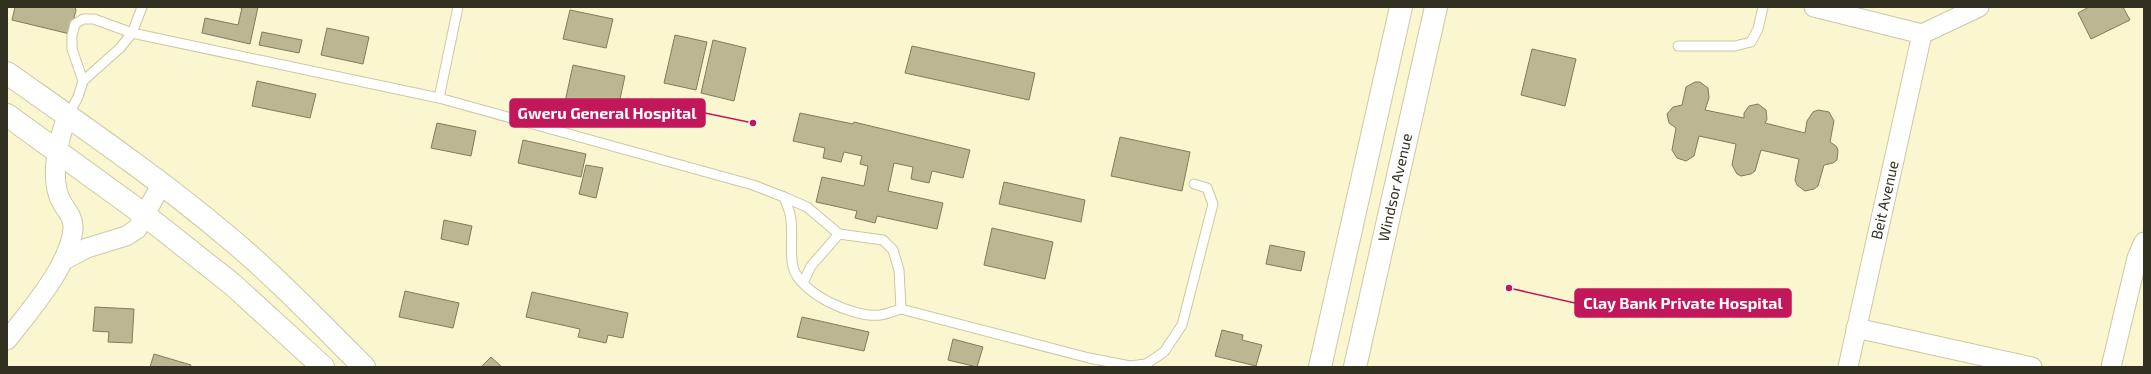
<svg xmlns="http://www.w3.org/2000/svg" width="2151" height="374" viewBox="0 0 2151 374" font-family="'Exo 2',sans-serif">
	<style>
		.building { fill: #bcb793; stroke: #807c59 }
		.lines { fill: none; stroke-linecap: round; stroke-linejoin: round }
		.service-casing { stroke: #ccc8a3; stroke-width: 11 }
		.minor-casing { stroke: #ccc8a3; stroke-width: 21 }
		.secondary-casing { stroke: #ccc8a3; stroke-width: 24 }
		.trunk-casing { stroke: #ccc8a3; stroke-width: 24 }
		.service { stroke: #fff; stroke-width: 9 }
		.minor { stroke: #fff; stroke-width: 19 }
		.secondary { stroke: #fff; stroke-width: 22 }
		.trunk { stroke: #fff; stroke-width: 22 }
		.labels { text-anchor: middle; stroke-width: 3.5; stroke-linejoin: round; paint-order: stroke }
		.street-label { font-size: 15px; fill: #323021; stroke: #fff }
		.leader { fill: none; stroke: #c2185b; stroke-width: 1.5 }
		.callout-dot { fill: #c2185b; stroke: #fff; stroke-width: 1.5 }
		.callout { fill: #c2185b; stroke: #c2185b; stroke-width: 1.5 }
		.callout-label { font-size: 16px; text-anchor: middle; font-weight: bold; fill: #fff }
	</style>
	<rect width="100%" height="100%" fill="#faf6d0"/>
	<g class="building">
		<polygon points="15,7 75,7 76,10 70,34 12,20"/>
		<polygon points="235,7 258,7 250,44 202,33 205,18 238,25 242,8"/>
		<polygon points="2089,7 2123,7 2130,20 2091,39 2078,13"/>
		<polygon points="570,10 613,19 606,48 563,39"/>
		<polygon points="327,28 369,37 363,64 321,55"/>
		<polygon points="262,32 302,40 299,53 259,45"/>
		<polygon points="675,35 707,42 696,90 664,83"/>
		<polygon points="713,40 746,48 734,101 701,93"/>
		<polygon points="912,46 1035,73 1029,100 905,73"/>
		<polygon points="1532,49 1576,59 1565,106 1521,95"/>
		<polygon points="573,65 625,76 617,113 565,102"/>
		<polygon points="257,81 316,94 310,118 252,106"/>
		<polygon points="1695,82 1700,82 1708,88 1709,98 1705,110 1744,118 1744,113 1749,106 1758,104 1766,110 1767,119 1765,123 1805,133 1807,121 1813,112 1818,110 1829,112 1834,121 1830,142 1836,146 1838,150 1837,160 1833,163 1824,165 1818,186 1814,189 1805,191 1797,185 1795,180 1799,159 1761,150 1755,171 1751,174 1741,176 1737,174 1732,165 1736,144 1699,136 1694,156 1686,161 1677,158 1672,150 1676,128 1669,123 1667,114 1673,107 1682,105 1686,87"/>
		<polygon points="800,113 853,124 854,122 970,150 963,178 932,171 929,183 911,179 913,167 894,163 888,191 943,203 937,229 877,216 875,223 855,218 857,211 816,202 822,177 864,186 868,166 860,164 862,156 844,152 841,162 823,158 825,148 793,141"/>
		<polygon points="437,123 476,131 471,156 431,148"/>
		<polygon points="1120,137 1190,152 1182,191 1111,176"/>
		<polygon points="523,140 586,154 581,177 518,163"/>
		<polygon points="586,165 603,168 596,198 579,194"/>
		<polygon points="1004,182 1085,200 1081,222 999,204"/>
		<polygon points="444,220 472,226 468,245 441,239"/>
		<polygon points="992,228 1053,242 1045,279 984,265"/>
		<polygon points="1270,245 1305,252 1301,271 1266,264"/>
		<polygon points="405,291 459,303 453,328 399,317"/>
		<polygon points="532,292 628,313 623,338 608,335 606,343 578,337 580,329 526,317"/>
		<polygon points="95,307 134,309 132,343 108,342 109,332 93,331"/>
		<polygon points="802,317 869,332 864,351 797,337"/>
		<polygon points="1222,330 1243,335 1242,340 1262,345 1256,366 1215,356"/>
		<polygon points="953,339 983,347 977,367 948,360"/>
		<polygon points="154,354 191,365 190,367 150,367"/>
		<polygon points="491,357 502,367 481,367"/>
	</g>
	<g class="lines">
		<g class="service-casing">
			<g id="service">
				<polyline points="1678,46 1735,46 1751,42 1758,29 1763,7"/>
				<polyline points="83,81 120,48 132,33 142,7"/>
				<polyline points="439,98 458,7"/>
				<path d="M68,116l10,-19 5,-16 -11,-32v-13l3,-12 8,-5h11l38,14 307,65 314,87 31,12c2,6 5,12 6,17 4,17 -1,36 3,53 7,27 61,51 87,48 7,-1 14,-4 21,-6l188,49 41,8 16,-2 18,-12 18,-27 31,-121 -6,-16 -13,-4"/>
				<polyline points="784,197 807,207 839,234 883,240 893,250 899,270 901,309"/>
				<polyline points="803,283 811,266 839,234"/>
			</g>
		</g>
		<g class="minor-casing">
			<g id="minor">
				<polyline points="1814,7 1922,34 1979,7"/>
				<polyline points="64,260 87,248 126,236 137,229 161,185"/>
				<polyline points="1856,328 2032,367"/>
				<path d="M7,340c22,-28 63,-75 66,-111 1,-13 -8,-19 -13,-30 -10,-22 -2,-62 8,-83"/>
				<path id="s1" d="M1848,367l74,-333"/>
				<polyline points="2111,367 2137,258 2144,242"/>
			</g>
		</g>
		<g class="secondary-casing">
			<g id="secondary">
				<polyline points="1320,367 1401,7"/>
				<path id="s2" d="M1355,367l81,-360"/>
			</g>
		</g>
		<g class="trunk-casing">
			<g id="trunk">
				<path d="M7,73c75,53 151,105 221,164 48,40 92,86 136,130"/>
				<polyline points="7,115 146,216 232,284 323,367"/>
			</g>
		</g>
		<use href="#service" class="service"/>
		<use href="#minor" class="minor"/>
		<use href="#secondary" class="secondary"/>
		<use href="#trunk" class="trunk"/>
	</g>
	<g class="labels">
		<g class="street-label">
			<text dy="5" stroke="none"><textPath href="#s2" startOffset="184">Windsor Avenue</textPath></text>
			<text dy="5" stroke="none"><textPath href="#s1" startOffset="171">Beit Avenue</textPath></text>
		</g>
	</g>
	<path class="leader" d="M753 123L705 113M1509 288L1575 303"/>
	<g class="callout-dot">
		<circle cx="753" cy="123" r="4"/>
		<circle cx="1509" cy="288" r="4"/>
	</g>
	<g class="callout">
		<rect x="510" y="99" width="195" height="28" rx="4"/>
		<rect x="1575" y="289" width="216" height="28" rx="4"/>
	</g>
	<g class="callout-label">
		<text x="607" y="119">Gweru General Hospital</text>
		<text x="1683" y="309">Clay Bank Private Hospital</text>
	</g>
	<rect width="2151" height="374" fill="none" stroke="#323021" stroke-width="16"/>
</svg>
